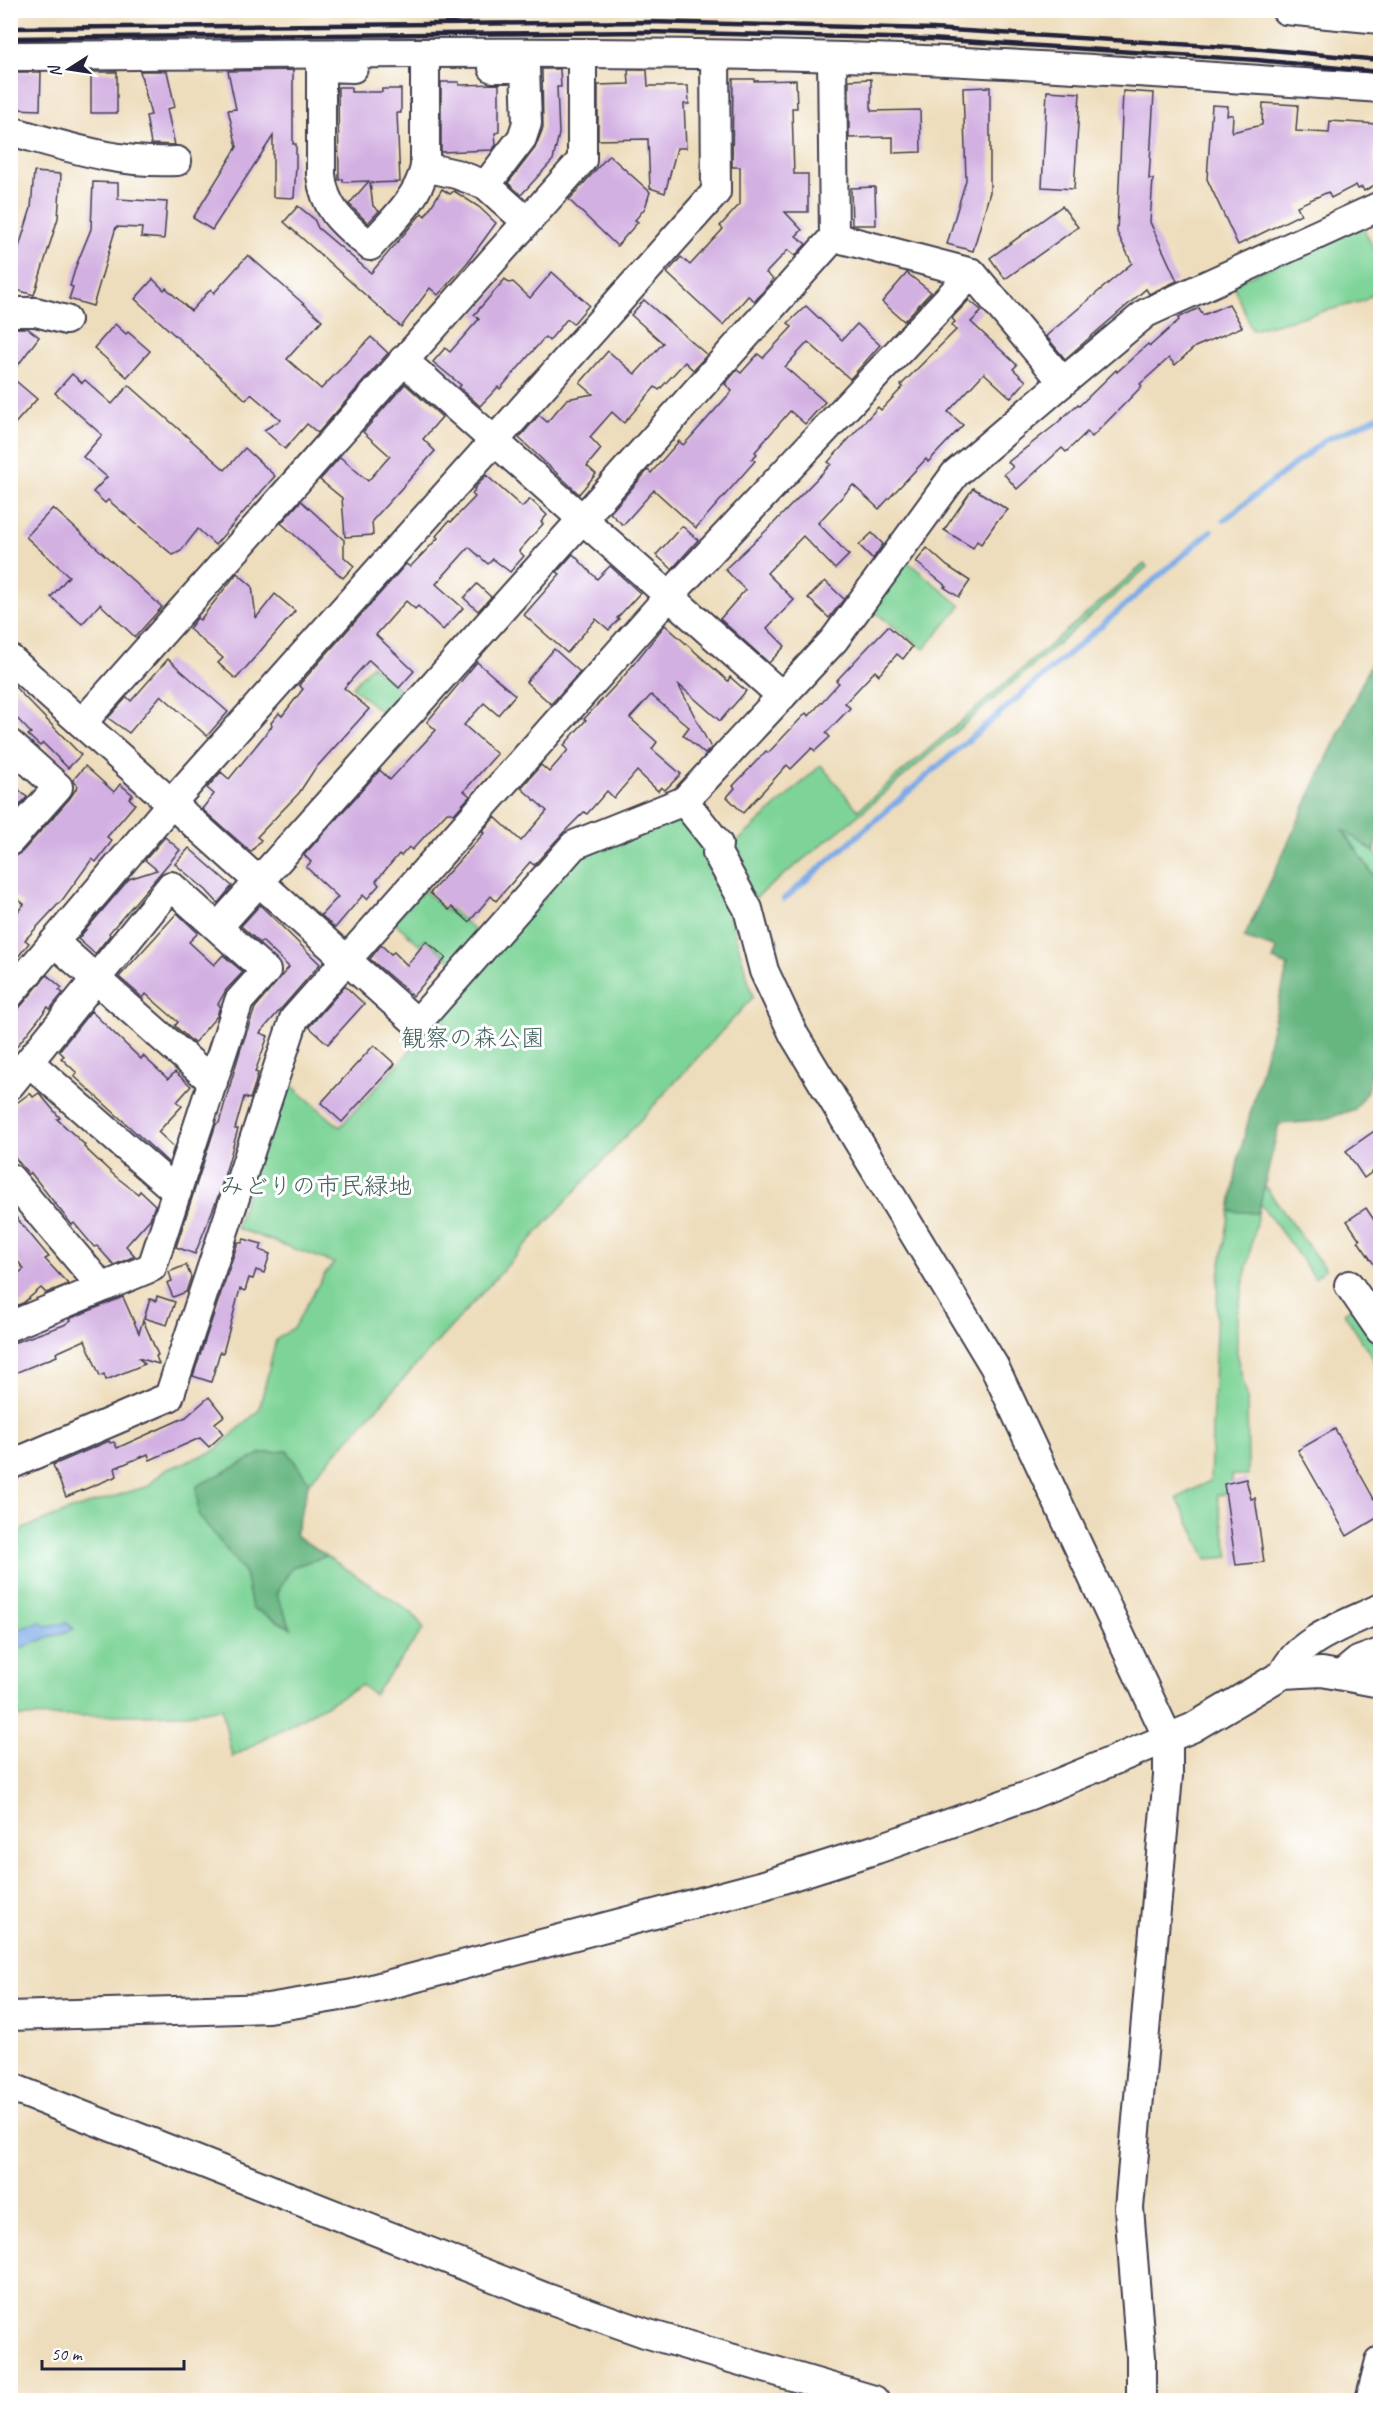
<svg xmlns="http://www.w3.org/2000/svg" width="1391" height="2411" viewBox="0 0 1391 2411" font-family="Caveat,'Klee One',sans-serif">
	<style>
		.green { fill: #7ed498; stroke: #507b6a; stroke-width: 1.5 }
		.forest { fill: #66b680; stroke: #446c5e; stroke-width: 1.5 }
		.water { fill: #7cabe6; stroke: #4f6690; stroke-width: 1.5 }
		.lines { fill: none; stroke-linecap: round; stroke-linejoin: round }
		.stream { stroke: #7cabe6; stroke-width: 6 }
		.building { fill: #d3b0e2 }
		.minor-casing { stroke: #413e4e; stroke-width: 32 }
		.minor { stroke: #fff; stroke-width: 28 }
		.rail { stroke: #22223b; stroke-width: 4.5 }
		.labels { text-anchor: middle; stroke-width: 6; stroke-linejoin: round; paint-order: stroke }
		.park-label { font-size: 24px; fill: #42605c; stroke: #fff }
	</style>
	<rect width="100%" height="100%" fill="#fff"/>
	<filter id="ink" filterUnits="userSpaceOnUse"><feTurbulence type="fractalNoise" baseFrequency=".0167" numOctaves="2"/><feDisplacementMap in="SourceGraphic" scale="12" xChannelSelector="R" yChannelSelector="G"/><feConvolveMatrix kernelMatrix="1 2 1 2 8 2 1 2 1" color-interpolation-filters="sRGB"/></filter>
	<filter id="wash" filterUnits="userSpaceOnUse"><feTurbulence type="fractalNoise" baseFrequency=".008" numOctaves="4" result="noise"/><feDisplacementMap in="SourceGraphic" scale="24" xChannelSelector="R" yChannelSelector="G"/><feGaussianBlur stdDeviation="1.35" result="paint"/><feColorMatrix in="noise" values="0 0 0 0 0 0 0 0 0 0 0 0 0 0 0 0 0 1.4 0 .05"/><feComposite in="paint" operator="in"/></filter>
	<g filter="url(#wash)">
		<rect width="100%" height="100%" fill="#eeddbc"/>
		<g class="green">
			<polygon points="1361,224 1380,260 1380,288 1363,301 1252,330 1233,284"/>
			<polygon points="907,561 961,606 924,649 872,610"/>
			<polygon points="1144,564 1147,567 861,813 750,902 724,854 821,765 858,810"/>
			<polygon points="372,665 409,698 390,720 352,687"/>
			<polygon points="681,816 709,854 703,856 732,923 753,997 309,1482 287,1451 262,1453 199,1514 245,1573 252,1608 291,1628 276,1594 292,1567 327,1556 412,1613 424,1628 374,1695 362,1685 232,1757 222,1708 187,1714 11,1717 10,1534 68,1511 148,1486 165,1470 214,1451 259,1410 276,1340 294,1327 324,1275 334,1263 236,1228 283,1078 340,1127 422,1038 581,853"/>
			<polygon points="1341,827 1380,857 1380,884"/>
			<polygon points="423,890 448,912 451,909 481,936 456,965 426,939 420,945 394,922"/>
			<polygon points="1264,1185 1325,1269 1315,1278 1260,1203"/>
			<polygon points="1230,1211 1258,1213 1237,1315 1237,1357 1247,1396 1248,1475 1232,1475 1232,1493 1217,1495 1229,1557 1207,1559 1177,1498 1210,1481 1218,1282"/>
			<polygon points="1355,1306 1380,1345 1380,1369 1344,1313"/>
		</g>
		<g class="forest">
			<polygon points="1380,644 1380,827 1375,852 1342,829 1380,885 1380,1035 1367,1091 1355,1109 1319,1121 1279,1124 1258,1213 1230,1211 1238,1161 1288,966 1273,960 1277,949 1244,938"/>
			<polygon points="287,1451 309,1482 295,1535 327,1556 292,1567 276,1594 291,1628 252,1608 245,1573 198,1514 197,1486 262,1453"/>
		</g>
		<polygon class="water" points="40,1622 46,1626 67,1623 74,1629 11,1651 11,1632"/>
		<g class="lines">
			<g class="stream">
				<polyline points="1224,520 1325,440 1380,416"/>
				<polyline points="784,899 1211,531"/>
			</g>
		</g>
		<g id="blocks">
			<g class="building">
				<polygon points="542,69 560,69 561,87 557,87 559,134 553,160 521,195 508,183 535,148 543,128"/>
				<polygon points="293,70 293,144 296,144 296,166 294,198 273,197 273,136 212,230 193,218 237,147 228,110 236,109 228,71"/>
				<polygon points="628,70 647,70 648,86 688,86 689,104 684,104 686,148 677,148 665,193 650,188 648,139 598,140 598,85 629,84"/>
				<polygon points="140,71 167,71 175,107 167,109 175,145 151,144 146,116 151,115"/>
				<polygon points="16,72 41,72 40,110 15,109"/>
				<rect x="91" y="72" width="26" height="41"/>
				<polygon points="733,79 754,79 754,81 796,80 797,108 792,108 794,174 808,174 808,212 785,212 802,230 796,236 806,244 795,256 788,250 766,273 773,279 766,288 755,301 748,296 723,325 667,273 681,257 690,265 723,229 720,226 740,204 740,167 732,167"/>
				<polygon points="871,79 871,111 920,110 921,152 893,153 893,137 849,138 849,80"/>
				<polygon points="441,82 459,82 459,85 499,84 499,132 495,133 496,145 492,150 441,152"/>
				<polygon points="338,87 351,87 351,92 382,92 382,89 401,89 401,113 397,113 400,182 370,183 373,206 379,211 368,223 349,204 369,181 343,182 343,179 339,180"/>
				<polygon points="990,87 990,192 973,251 947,244 966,180 963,88"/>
				<polygon points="1047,91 1080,93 1074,189 1042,187"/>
				<polygon points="1123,91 1154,93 1149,179 1153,179 1150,222 1177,281 1149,294 1146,289 1065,359 1046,336 1132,263 1117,232"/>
				<polygon points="1263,103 1298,105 1296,131 1329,133 1330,121 1377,124 1374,164 1380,161 1380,182 1364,191 1362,187 1358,189 1356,185 1331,198 1328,192 1297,206 1301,214 1238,245 1207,179 1212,105 1228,106 1227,115 1233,115 1232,132 1262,125"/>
				<polygon points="609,155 650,192 645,208 635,220 638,222 617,246 569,200"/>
				<polygon points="34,172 61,174 58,218 34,295 10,288 10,276 31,208"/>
				<polygon points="93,182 118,183 118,199 167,202 164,239 141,237 142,228 116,227 93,306 69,299 73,287 70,286 76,266 91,229"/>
				<polygon points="875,187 876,225 852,225 851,188"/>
				<polygon points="442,189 450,194 454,191 479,207 496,223 467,263 438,295 430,288 401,327 284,222 298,206 314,219 318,228 371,273 422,213 425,216"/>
				<polygon points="1062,206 1078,227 1005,279 990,258"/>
				<polygon points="248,255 322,320 287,359 321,389 371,337 388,353 318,433 307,424 285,449 264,430 281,420 251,394 246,400 135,299 153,279 164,290 166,288 191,311 211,289 214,293"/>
				<polygon points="552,272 589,305 573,324 567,319 549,341 545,337 500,389 498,387 480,406 459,387 461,385 433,362 445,348 450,352 479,319 474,315 505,279 509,283 513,282 530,298"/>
				<polygon points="907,273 931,292 904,321 882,302"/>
				<polygon points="644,300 707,355 693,370 685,362 659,390 655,387 624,423 612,412 590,437 601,449 587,466 596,474 579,494 519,438 539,415 547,422 567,399 593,394 580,383 608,351 635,374 663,343 631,315"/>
				<polygon points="969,300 982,311 971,322 1017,365 1013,369 1026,381 1011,398 984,373 948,412 963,425 928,462 926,459 879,509 853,485 818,523 849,555 835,569 803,536 767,573 794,600 767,628 785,646 769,663 720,619 745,590 725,569 770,527 831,464 828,462 878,407 881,410 903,387 901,385 956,330 951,325 955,322 952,318"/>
				<polygon points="1229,304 1242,327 1195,347 1175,365 1169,358 1140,384 1142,386 1092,437 1087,432 1066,452 1062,448 1017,489 1004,474 1013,467 1008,462 1055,425 1078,404 1079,406 1116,370 1117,372 1148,344 1150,346 1179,320 1178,318 1199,308 1203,315"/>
				<polygon points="806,306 842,340 857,324 880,345 850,379 808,342 785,367 825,402 805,424 790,411 755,452 757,454 752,459 755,461 696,528 654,490 623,525 610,513 648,470 651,473 679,441 683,445 689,439 732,391 725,384 737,370 741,373 758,354 763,358 792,327 788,323"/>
				<polygon points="115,324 126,334 128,332 150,351 127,377 94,348"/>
				<polygon points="14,328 27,328 39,337 10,376 10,333"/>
				<polygon points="72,374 82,383 85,380 112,404 129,385 225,470 245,448 275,476 215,545 198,529 181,551 173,555 108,500 105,503 93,492 107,477 83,457 102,435 55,393"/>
				<polygon points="10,376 37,399 10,429"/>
				<polygon points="405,384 442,417 423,439 435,451 372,521 373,535 345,537 342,498 320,480 340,457 368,481 390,456 363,432"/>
				<polygon points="486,475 522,507 530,499 547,515 541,522 543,524 519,551 524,556 510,572 493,559 488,564 469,547 436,584 463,608 443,630 418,606 415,609 406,601 376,635 414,671 399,688 369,660 344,688 369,709 314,770 299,793 257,837 261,840 251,852 202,809 214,794 207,788 221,772 229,779 272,726 271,723 279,713 282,716 303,689 299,685 406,564 410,567 438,538 436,536 449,521 451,522 475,497 472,494 475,490 474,489"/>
				<polygon points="973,488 1008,510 997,521 981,544 977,541 973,548 944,530"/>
				<polygon points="301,501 344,540 344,557 354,566 343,578 281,523"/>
				<polygon points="53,508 162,607 135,637 100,604 82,624 51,597 69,576 26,537"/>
				<polygon points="682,526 698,540 672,569 656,555"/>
				<polygon points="872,533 883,544 873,559 859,545"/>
				<polygon points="927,548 947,566 970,581 959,597 944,587 946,586 916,562"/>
				<polygon points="573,554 597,579 610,566 640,593 617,618 619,619 609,630 596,619 567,653 524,615 560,574 557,572"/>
				<polygon points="237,573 252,586 256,618 275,594 295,611 236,679 218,663 223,658 189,629 197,618 200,620"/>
				<polygon points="825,581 844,599 829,618 808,598"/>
				<polygon points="477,584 491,597 478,611 464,598"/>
				<polygon points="665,625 728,681 730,677 746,691 720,721 678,684 711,748 705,754 683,735 689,727 651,695 630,718 657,742 652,749 681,774 665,790 661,787 658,791 637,771 614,798 607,791 587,814 584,812 562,834 534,865 530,862 496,901 491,896 469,922 452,907 449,910 430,893 484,833 482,831 495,817 521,841 547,811 521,788 541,765 549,772 568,750 564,745 586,720 584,719 624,676"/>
				<polygon points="888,626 912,647 903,659 897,654 879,675 875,671 845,703 850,708 826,733 830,737 815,751 812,748 791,769 787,765 743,813 727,797 735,788 733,786 766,751 768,753 806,713 809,716 839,683 836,681"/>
				<polygon points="554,649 580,672 551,704 526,682"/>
				<polygon points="168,659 228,712 207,736 161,695 129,733 108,718 127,697 131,701"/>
				<polygon points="477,662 515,695 498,715 484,703 464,725 497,754 464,791 470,796 454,814 447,812 412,850 409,847 401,856 399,854 376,881 379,885 367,899 363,895 335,928 321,915 338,897 306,867 311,862 304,855 380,770 390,780 436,730 427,722"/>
				<polygon points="10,682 81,755 68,768 43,743 40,746 28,735 31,733 10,711"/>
				<polygon points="85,766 114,792 120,784 133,795 129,798 135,804 107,837 112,841 96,862 92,859 63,899 25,940 29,943 10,967 10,921 24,904 10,893 10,858 22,852 70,798 78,786 73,780"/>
				<polygon points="10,782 27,797 12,814 10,813"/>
				<polygon points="165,837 180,850 109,933 110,935 95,954 78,939 129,879 157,870 145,860"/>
				<polygon points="189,848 232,886 218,903 206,890 175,864"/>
				<polygon points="260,905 320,964 260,1033 268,1036 255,1072 258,1073 255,1084 250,1099 244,1097 235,1129 238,1129 219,1194 195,1254 176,1247 216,1124 219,1123 240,1051 255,1008 289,967 262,941 260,943 241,926"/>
				<polygon points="177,913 198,933 189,942 214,965 223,955 243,972 226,990 218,1004 220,1006 217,1016 194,1043 175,1026 178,1022 146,994 143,998 119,977"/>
				<polygon points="426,941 446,958 413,996 370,959 381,945 391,954 394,952 407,965"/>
				<polygon points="47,975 62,988 59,990 63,993 50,1009 48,1007 10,1055 10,1019"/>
				<polygon points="345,986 364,1004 328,1044 309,1027"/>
				<polygon points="91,1011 141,1059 143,1056 168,1079 175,1072 191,1086 177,1102 182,1106 158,1132 174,1147 169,1163 74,1076 77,1073 61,1058 64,1056 59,1051"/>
				<polygon points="374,1045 395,1064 342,1122 321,1103"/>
				<polygon points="30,1093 33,1097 39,1093 60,1118 57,1119 85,1145 84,1147 115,1176 138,1194 140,1191 155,1205 150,1219 126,1246 135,1256 114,1265 97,1246 94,1247 74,1223 72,1225 31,1173 29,1174 10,1152 10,1108"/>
				<polygon points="1380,1127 1380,1166 1364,1178 1346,1151"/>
				<polygon points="1366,1208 1380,1229 1380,1273 1358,1241 1360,1240 1347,1221"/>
				<polygon points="10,1210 49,1257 45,1259 68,1284 46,1293 41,1288 23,1303 10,1308 10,1280 24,1269 10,1252"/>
				<polygon points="244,1239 262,1244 260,1250 270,1254 264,1273 256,1270 253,1279 249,1278 245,1291 240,1289 223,1353 220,1352 211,1382 193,1376 238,1242 242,1243"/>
				<polygon points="186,1265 191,1277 186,1292 173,1297 167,1283 172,1281 169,1272"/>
				<polygon points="157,1296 175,1302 167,1325 144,1318 150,1299 156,1301"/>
				<polygon points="123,1297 139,1333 143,1320 158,1355 156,1356 159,1364 138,1358 145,1364 106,1380 104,1374 100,1376 85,1340 56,1353 57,1356 10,1375 10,1344 64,1325 71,1320 69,1319"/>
				<polygon points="209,1397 224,1416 215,1423 223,1434 209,1447 200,1438 150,1460 148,1454 115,1468 117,1476 66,1497 53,1465 109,1441 110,1443 114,1442 117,1448 186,1417"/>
				<polygon points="1335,1429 1374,1499 1380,1495 1380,1516 1347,1536 1298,1450"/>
				<polygon points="1246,1479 1251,1499 1255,1498 1264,1562 1236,1565 1224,1484"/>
			</g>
		</g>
	</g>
	<g filter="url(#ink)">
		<use href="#blocks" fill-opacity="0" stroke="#413e4e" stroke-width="1.5"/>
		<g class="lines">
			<g class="minor-casing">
				<g id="minor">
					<polyline points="1286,10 1380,19"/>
					<path d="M10,56c287,-2 575,-7 862,2 169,6 339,19 508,30"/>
					<path d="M353,68l-32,-1v108c4,36 23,49 49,71 21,-24 48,-47 55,-79v-99"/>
					<path d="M10,131c59,16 106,33 167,30"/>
					<polyline points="425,167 456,174 486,185 526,221"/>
					<polyline points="486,185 522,138 527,123 525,68 493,68"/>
					<polyline points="834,237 972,273 1063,382"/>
					<polyline points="10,312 36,312 66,320"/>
					<polyline points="403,360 782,696"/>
					<polyline points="10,659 417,1023 574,845 684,801 718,844 717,853 748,909 764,971 794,1035 994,1366 1168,1738 1168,1776 1129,2208 1141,2357 1141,2400"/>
					<polyline points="82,723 582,160 582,53"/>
					<polyline points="10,744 58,787 10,841"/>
					<polyline points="684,801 834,640 955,474 1063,382 1146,313 1380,206"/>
					<polyline points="219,926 834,237 832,57"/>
					<polyline points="54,942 213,1082"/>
					<polyline points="10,994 181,792 716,192 715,56"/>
					<polyline points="30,1063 177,1192"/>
					<polyline points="10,1085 171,886 266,971 239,1001 152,1267 10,1326"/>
					<polyline points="10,1178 102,1287"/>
					<polyline points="1349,1285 1380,1330"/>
					<polyline points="10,1465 169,1397 294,1019 669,596 972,273"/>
					<path d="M1283,1674c15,-35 65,-50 97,-66"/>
					<polyline points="1341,1675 1358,1661 1380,1653"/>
					<polyline points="10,2016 268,2008 353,1994 764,1885 877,1849 1030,1795 1192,1728 1283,1674 1322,1672 1380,1683"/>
					<polyline points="10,2087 544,2297 645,2333 874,2400"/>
					<polyline points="1370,2400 1380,2361"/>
				</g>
			</g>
			<use href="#minor" class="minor"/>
			<g class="rail">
				<polyline points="10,28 650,22 933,29 1261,49 1380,60"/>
				<polyline points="10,38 648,32 930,39 1257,60 1380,72"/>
			</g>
		</g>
	</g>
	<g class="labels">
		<g class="park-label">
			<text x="473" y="1046">観察の森公園</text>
			<text x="316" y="1194">みどりの市民緑地</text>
		</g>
	</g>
	<rect width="1391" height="2411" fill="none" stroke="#fff" stroke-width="36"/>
	<g transform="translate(69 69) rotate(258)" stroke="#ffffff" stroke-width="4.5" paint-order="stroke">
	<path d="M0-4.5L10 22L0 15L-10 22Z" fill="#22223b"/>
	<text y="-9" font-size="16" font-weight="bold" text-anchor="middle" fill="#22223b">N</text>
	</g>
	<path d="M42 2360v9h142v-9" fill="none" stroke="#22223b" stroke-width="3"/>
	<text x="51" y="2360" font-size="18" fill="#22223b" stroke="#ffffff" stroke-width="4.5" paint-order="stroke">50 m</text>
</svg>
